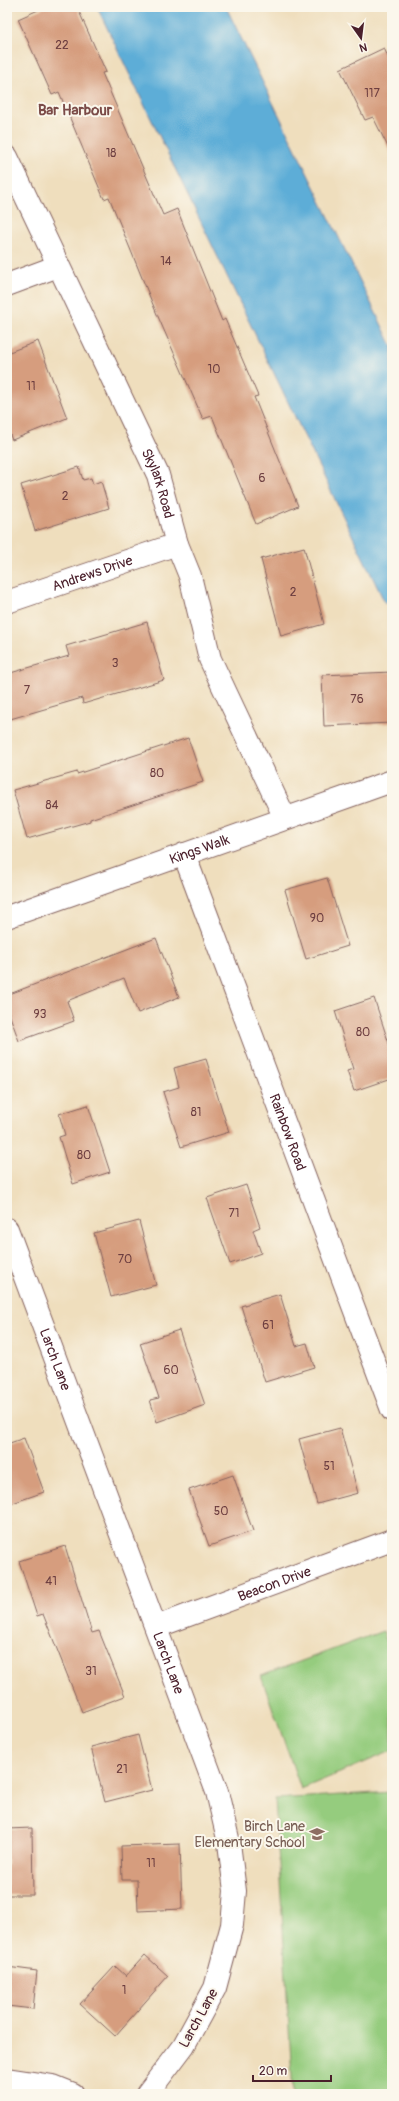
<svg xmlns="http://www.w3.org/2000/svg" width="399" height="2101" viewBox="0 0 399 2101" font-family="Pangolin,sans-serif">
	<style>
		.green { fill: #95cc7e; stroke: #707654 }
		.water { fill: #5dadd7; stroke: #546681 }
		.building { fill: #d69d7e }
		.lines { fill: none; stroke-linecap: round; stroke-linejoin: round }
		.minor-casing { stroke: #84625e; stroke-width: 24 }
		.minor { stroke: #fff; stroke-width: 22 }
		.labels { text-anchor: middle; stroke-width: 4; stroke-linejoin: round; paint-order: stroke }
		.number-label { font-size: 12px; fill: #6d3e40 }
		.street-label { font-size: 14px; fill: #4a1f2b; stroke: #fbf7ec }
		.education-label { font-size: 14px; fill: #785e54; stroke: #fbf7ec; text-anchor: end }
		.neighbourhood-label { font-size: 15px; font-weight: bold; fill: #7b4b48; stroke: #fbf7ec }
	</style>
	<rect width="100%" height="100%" fill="#fbf7ec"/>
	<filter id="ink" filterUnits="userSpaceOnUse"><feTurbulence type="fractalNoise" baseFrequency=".025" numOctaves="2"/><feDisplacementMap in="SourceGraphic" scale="8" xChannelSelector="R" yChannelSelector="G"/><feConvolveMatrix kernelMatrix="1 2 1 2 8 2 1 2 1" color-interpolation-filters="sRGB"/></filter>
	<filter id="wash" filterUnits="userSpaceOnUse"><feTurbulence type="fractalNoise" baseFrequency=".012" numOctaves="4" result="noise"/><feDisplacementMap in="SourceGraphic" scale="16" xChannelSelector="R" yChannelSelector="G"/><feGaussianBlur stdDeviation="0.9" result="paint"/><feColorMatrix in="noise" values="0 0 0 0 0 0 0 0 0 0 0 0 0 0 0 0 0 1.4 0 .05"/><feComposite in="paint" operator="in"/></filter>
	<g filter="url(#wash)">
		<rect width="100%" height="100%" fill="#efdebd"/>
		<g class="green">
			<polygon points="383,1631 392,1656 392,1751 301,1789 261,1676"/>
			<polygon points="392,1792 392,2094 293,2094 275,1799"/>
		</g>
		<polygon class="water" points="97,7 226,7 392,346 392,600 385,603"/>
		<g id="blocks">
			<g class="building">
				<polygon points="45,7 77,7 106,72 102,73 163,215 177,209 222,321 225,319 258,396 254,397 298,506 256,524 212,416 203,419 156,312 109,197 104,199 59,92 52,95 18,19"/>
				<polygon points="384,48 392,66 392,155 373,117 365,120 340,69"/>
				<polygon points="38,341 67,418 12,440 7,427 7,353"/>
				<polygon points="79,467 83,480 91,478 93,484 101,481 109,508 35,531 21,485"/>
				<polygon points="304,547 324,624 281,636 261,559"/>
				<polygon points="147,622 164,680 83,704 82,698 7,720 7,674 69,656 66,646"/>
				<polygon points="392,672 392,723 324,726 322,675"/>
				<polygon points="188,738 203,782 90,819 90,821 27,839 13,790 77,772 77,774"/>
				<polygon points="327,878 348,946 306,959 285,890"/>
				<polygon points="156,938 179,997 138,1013 124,978 67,1001 74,1021 19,1041 7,1008 7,995"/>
				<polygon points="374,998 392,1053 392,1078 354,1091 347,1071 353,1069 335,1011"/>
				<polygon points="206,1059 229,1132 181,1147 163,1092 179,1087 174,1068"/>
				<polygon points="88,1105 110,1172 73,1184 59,1137 65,1135 59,1114"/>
				<polygon points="246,1185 260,1227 253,1230 261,1253 230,1264 207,1198"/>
				<polygon points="139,1221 156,1285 111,1297 94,1233"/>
				<polygon points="280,1294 296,1346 307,1343 314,1367 265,1382 241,1306"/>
				<polygon points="179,1330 205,1405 157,1422 150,1400 159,1398 140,1343"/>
				<polygon points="340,1428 358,1493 317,1504 299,1439"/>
				<polygon points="24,1438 44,1492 7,1505 7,1444"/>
				<polygon points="233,1475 253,1531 209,1546 189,1490"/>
				<polygon points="65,1546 92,1633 99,1631 125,1696 82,1712 43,1614 37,1616 19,1561"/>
				<polygon points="138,1735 152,1790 105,1802 91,1747"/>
				<polygon points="32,1828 33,1895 7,1895 7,1829"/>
				<polygon points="180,1844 182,1909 138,1911 137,1880 122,1880 121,1846"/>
				<polygon points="145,1955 168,1976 115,2036 80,2004 115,1966 126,1976"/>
				<polygon points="7,1967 37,1971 33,2009 7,2006"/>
			</g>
		</g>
	</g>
	<g filter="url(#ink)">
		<use href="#blocks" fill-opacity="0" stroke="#84625e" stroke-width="1"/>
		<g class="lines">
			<g class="minor-casing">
				<g id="minor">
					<path id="s1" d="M7,157l151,318 19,69 13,32 20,83 75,159"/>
					<polyline points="7,285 58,266"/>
					<path id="s2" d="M7,602l170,-58"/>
					<path id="s3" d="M184,854l208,556"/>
					<path id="s4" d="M7,917l385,-136"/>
					<path id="s5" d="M7,1229l210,563 12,51 6,48 -3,34 -17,63 -31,57 -37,49"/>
					<path id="s6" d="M156,1627l236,-87"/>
					<polyline points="7,2079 53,2086 73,2094"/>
				</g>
			</g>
			<use href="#minor" class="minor"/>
		</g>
	</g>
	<defs>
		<g id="school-bare" transform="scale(1.2)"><path d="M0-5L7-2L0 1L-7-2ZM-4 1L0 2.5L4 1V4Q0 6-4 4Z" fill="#8d6e63" stroke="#fbf7ec" stroke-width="2.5" paint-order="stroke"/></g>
	</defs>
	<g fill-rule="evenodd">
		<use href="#school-bare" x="317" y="1834"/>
	</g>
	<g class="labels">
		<g class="number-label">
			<text x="62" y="49">22</text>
			<text x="372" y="97">117</text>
			<text x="111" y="157">18</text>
			<text x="166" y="265">14</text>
			<text x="214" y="373">10</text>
			<text x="31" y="390">11</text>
			<text x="262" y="482">6</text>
			<text x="65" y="500">2</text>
			<text x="293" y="596">2</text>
			<text x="115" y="667">3</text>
			<text x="27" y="694">7</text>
			<text x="357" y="703">76</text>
			<text x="157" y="777">80</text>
			<text x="52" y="809">84</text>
			<text x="317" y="922">90</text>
			<text x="40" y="1018">93</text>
			<text x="363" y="1036">80</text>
			<text x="196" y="1116">81</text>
			<text x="84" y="1159">80</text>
			<text x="234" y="1217">71</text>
			<text x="125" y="1263">70</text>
			<text x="268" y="1329">61</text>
			<text x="171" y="1374">60</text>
			<text x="329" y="1470">51</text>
			<text x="221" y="1515">50</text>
			<text x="51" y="1585">41</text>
			<text x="91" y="1675">31</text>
			<text x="122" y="1773">21</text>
			<text x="151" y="1867">11</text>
			<text x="124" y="1994">1</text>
		</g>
		<g class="street-label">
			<text dy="5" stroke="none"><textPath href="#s1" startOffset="360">Skylark Road</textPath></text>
			<text dy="5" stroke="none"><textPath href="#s2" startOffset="90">Andrews Drive</textPath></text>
			<text dy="5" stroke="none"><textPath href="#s4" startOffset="204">Kings Walk</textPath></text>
			<text dy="5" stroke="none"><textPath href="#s3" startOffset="297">Rainbow Road</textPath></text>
			<text dy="5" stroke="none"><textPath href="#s5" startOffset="139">Larch Lane</textPath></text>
			<text dy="5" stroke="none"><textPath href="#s6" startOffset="126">Beacon Drive</textPath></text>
			<text dy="5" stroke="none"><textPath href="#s5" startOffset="463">Larch Lane</textPath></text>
			<text transform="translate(198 2018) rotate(-61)" y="5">Larch Lane</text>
		</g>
		<g class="education-label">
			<text x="305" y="1831">Birch Lane<tspan x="305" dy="16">Elementary School</tspan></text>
		</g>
		<g class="neighbourhood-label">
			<text x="75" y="115">Bar Harbour</text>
		</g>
	</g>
	<rect width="399" height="2101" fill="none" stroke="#fbf7ec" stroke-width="24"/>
	<g transform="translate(361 38) rotate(166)" stroke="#fbf7ec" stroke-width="3" paint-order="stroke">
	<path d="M0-3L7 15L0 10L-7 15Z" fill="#4a1f2b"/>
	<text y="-6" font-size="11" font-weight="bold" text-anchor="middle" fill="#4a1f2b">N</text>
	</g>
	<path d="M253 2075v6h78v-6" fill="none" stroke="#4a1f2b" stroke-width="2"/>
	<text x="259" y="2075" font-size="12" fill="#4a1f2b" stroke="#fbf7ec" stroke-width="3" paint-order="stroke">20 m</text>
</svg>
